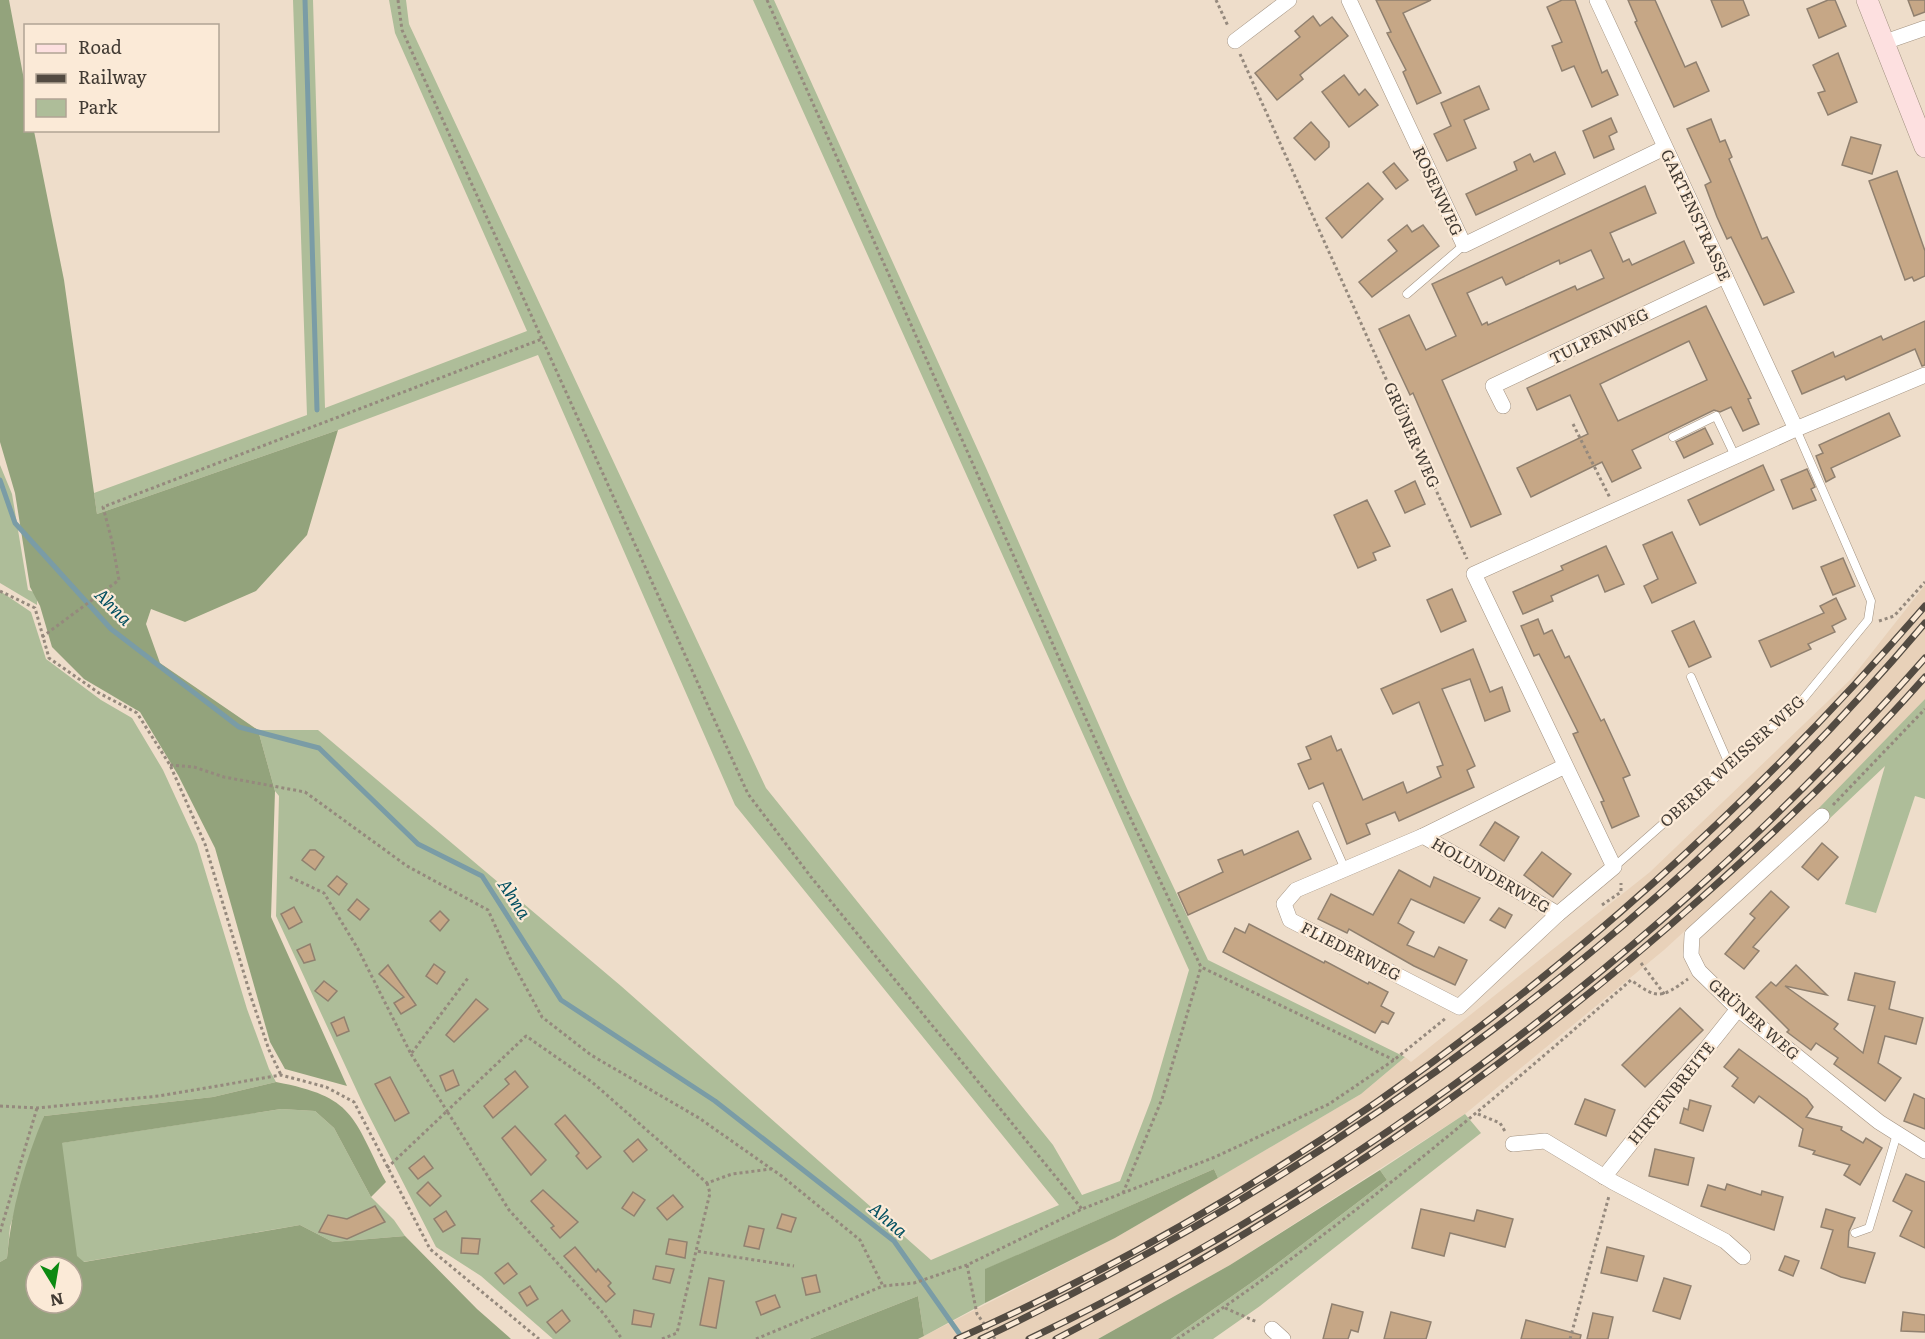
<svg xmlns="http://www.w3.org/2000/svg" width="1925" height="1339" viewBox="0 0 1925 1339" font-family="Literata,serif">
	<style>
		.built { fill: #e8d1b9 }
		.green { fill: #aebd99 }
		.forest { fill: #93a37c; fill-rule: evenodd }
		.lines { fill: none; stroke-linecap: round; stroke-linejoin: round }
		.stream { stroke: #7a9ca6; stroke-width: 5 }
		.building { fill: #c6a786; stroke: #90806f; stroke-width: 1.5; fill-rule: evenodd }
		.lane-casing { stroke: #a29281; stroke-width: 9 }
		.street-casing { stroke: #a29281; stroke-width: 16 }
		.secondary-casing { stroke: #a29281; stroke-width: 22 }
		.path { stroke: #95897d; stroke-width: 3; stroke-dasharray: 3 3; stroke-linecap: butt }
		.lane { stroke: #fff; stroke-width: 8 }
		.street { stroke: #fff; stroke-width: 15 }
		.secondary { stroke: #fde0e0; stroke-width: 21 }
		.rail-casing { stroke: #534b42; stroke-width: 7 }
		.rail { stroke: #fbead7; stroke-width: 4.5; stroke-dasharray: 14; stroke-linecap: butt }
		.labels { text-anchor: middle; stroke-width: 4.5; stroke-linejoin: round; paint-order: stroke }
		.street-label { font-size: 16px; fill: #413a33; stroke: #fbead7 }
		.water-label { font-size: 18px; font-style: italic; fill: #045061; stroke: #fbead7 }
	</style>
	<rect width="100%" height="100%" fill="#eeddca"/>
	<polygon class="built" points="1925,585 1925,699 1833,795 1664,950 1465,1114 1230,1265 1098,1339 918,1339 1115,1238 1361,1094 1405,1057 1411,1062 1650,872 1851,679"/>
	<g class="green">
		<polygon points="293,0 313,0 325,408 527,331 395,33 389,0 406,0 409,24 766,788 1053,1145 1082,1195 1120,1181 1151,1100 1189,970 753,0 774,0 986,468 1128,791 1208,960 1405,1057 1361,1094 1218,1178 1214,1169 986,1269 985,1303 924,1336 918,1296 809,1339 553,1339 481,1276 436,1247 363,1104 276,916 279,796 275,791 258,730 318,730 621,986 931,1260 1059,1205 735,805 538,355 338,430 97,514 94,493 307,415"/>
		<polygon points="0,465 12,494 28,590 37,593 37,605 0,583"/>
		<polygon points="0,591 31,612 46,659 101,700 132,718 163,770 197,844 247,1009 269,1069 276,1082 213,1097 44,1116 10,1227 7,1258 0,1262"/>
		<polygon points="1925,699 1925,799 1915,796 1876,913 1845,904 1885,766 1827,821 1817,810"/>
		<polygon points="281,1109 315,1111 334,1128 371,1197 394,1220 405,1236 333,1242 300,1225 83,1262 76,1256 61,1143"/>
		<polygon points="1465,1114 1481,1133 1260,1306 1213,1339 1171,1339 1258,1278 1387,1180 1380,1170"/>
	</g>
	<g class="forest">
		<polygon points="0,0 9,0 25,85 26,130 34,131 64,280 97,514 338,430 307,535 256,591 185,622 151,609 146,624 160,663 258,730 275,791 271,917 347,1086 285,1069 270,1042 215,848 178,775 140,712 84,679 52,647 40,606 30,587 15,493 0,442"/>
		<path d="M276,1082c79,15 76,34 110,100l-15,15 -37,-69 -19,-17 -34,-2 -219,34 15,113 7,6 216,-37 33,17 72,-6 72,73 34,30h-511v-77l7,-4c4,-48 18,-97 37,-142l169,-19zM36,1267h36v36h-36z"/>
		<polygon points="1214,1169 1218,1178 1115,1238 985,1303 985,1269"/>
		<polygon points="1380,1170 1387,1180 1258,1278 1171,1339 1098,1339 1230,1265"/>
		<polygon points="918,1296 924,1336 918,1339 809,1339"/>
	</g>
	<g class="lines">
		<g class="stream">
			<polyline points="305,0 317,410"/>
			<polyline points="0,480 15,523 111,629 239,727 319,748 418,844 482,876 561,1000 715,1101 894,1241 963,1339"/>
		</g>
	</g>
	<g class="building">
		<polygon points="1376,0 1431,0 1403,13 1441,93 1417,104 1403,72 1406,70 1387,33 1391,32"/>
		<polygon points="1562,0 1575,0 1602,73 1607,70 1618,95 1592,107 1574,66 1562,71 1552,46 1562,42 1547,7"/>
		<polygon points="1628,0 1655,0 1685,67 1696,62 1709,91 1674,107 1635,22 1637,21"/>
		<polygon points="1711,0 1743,0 1749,15 1722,27"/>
		<polygon points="1828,0 1835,0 1846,26 1819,38 1807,9"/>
		<polygon points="1908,0 1925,0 1925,12 1914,16"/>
		<polygon points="1313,16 1320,26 1332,17 1348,36 1300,75 1303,79 1277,100 1255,73 1300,37 1295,31"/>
		<polygon points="1838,53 1857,102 1828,115 1818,93 1825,91 1813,65"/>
		<polygon points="1344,75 1359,95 1365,89 1378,105 1349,127 1322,92"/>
		<polygon points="1479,86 1489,109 1464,120 1476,148 1447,161 1434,134 1451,126 1441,103"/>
		<polygon points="1611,118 1617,132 1609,136 1614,149 1594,158 1583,131"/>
		<polygon points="1711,119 1720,142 1725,140 1732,157 1729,159 1762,239 1767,237 1794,292 1764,305 1731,237 1727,239 1717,217 1705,185 1711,182 1687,129"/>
		<polygon points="1311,122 1329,142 1329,147 1315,160 1294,138"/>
		<polygon points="1851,137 1881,145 1872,174 1842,165"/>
		<polygon points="1555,152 1565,174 1476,215 1466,194 1517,170 1514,162 1530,154 1534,162"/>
		<polygon points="1394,163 1408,180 1396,189 1383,172"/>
		<polygon points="1897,171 1925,251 1925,276 1914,281 1912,277 1905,280 1869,181"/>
		<polygon points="1368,183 1383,199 1342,238 1326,218"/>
		<path d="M1645,186l11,27 -46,20 13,29 6,-3 3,6 52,-24 10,22 -252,117 59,134 -30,13 -58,-134 -3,2 -31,-66 30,-14 17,35 30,-14 -24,-52zM1591,250l13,28 -27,12 -2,-4 -87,39 -1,-3 -5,3 -15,-32 35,-16 4,8 53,-25 1,4z"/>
		<polygon points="1407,225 1412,232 1423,225 1439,246 1372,297 1359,282 1397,251 1388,240"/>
		<path d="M1706,306l45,92 -3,1 11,25 -16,7 -12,-24 -11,5 -6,-2 -82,40 9,18 -29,14 -10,-20 -71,35 -14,-29 71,-34 -18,-39 -33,15 -10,-22zM1689,341l18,39 -89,41 -18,-37z"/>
		<polygon points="1925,321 1925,365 1922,366 1915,349 1846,380 1844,376 1802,394 1792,371 1833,352 1835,357 1881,336 1883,340"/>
		<polygon points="1889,413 1900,436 1831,468 1835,477 1826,482 1816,456 1823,453 1819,445"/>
		<polygon points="1705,428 1713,444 1684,458 1676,442"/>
		<polygon points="1763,465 1774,490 1700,525 1688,500"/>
		<polygon points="1807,469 1815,487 1811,489 1816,500 1793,509 1781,480"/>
		<polygon points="1415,481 1425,504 1405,513 1395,491"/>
		<polygon points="1367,500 1390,546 1373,553 1376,560 1358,568 1334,515"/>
		<polygon points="1672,532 1696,583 1652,603 1644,586 1658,579 1643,545"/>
		<polygon points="1606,546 1624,584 1605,592 1598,575 1551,596 1553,601 1523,614 1513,592 1563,570 1561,566"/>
		<polygon points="1843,558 1855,586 1833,595 1821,567"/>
		<polygon points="1452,589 1466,621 1441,632 1427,600"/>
		<polygon points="1836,598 1846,619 1832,626 1835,632 1808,644 1811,649 1771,667 1759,641 1824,613 1820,606"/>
		<polygon points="1538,619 1544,634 1552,630 1565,658 1569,656 1601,721 1604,719 1630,775 1623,778 1639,816 1612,828 1601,802 1604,801 1573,734 1578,732 1539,654 1534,656 1521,626"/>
		<polygon points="1694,621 1711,657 1689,667 1672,631"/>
		<polygon points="1473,649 1490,692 1502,687 1510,711 1485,721 1470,679 1442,689 1475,766 1467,770 1474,787 1399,821 1395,812 1366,824 1370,834 1347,844 1323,783 1309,789 1298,764 1311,759 1306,747 1331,736 1337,751 1341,749 1363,800 1403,782 1407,793 1441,777 1437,767 1443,765 1419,702 1393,714 1381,689"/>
		<polygon points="1495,822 1519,837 1504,861 1480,845"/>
		<polygon points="1298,831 1311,859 1188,915 1178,893 1223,872 1218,860 1242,850 1244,855"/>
		<polygon points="1822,843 1838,857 1818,880 1802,867"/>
		<polygon points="310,850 315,850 324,857 315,870 302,860"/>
		<polygon points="1542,852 1571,874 1553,897 1524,875"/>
		<polygon points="1399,870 1430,887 1434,877 1480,898 1464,923 1411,899 1398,923 1414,932 1407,945 1434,957 1439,947 1467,960 1455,985 1414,966 1349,929 1347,933 1318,919 1331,894 1373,915"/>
		<polygon points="337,876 347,884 339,895 328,886"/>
		<polygon points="1771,891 1789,907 1753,947 1759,951 1744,969 1725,954 1755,918 1750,914"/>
		<polygon points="357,899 369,909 360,920 348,910"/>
		<polygon points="294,907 302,922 289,929 281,914"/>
		<polygon points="1499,908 1512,915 1505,928 1490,920"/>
		<polygon points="440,911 449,920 440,931 430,921"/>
		<polygon points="1249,924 1324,963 1325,961 1368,984 1369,982 1388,992 1381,1006 1394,1013 1388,1024 1382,1021 1375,1033 1223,952 1235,928 1245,933"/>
		<polygon points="310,944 315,960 304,963 297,950"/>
		<polygon points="434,964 445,972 437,984 426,976"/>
		<polygon points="388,965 416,1005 401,1014 394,1003 404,997 379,974"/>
		<polygon points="1796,965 1827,995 1785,986 1838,1024 1834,1029 1863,1053 1875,1006 1848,1000 1855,973 1895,982 1889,1009 1923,1018 1916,1044 1885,1036 1878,1063 1901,1078 1885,1101 1834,1064 1838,1058 1816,1043 1811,1050 1787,1032 1789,1030 1756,997 1771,982 1776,986"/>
		<polygon points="324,981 337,991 328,1001 315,991"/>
		<polygon points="476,999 488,1009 454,1042 446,1035"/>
		<polygon points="1680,1008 1703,1030 1645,1087 1622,1065"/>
		<polygon points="344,1017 349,1031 337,1036 331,1023"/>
		<polygon points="1739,1049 1807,1099 1813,1107 1806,1117 1842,1127 1841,1130 1863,1143 1866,1138 1882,1148 1860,1185 1844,1175 1850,1165 1813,1154 1815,1151 1799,1146 1803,1129 1759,1096 1754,1103 1732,1086 1738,1078 1724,1067"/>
		<polygon points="453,1070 459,1085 446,1091 440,1076"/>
		<polygon points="515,1071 528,1087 493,1118 484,1106 509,1084 505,1079"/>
		<polygon points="390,1077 409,1113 395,1121 375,1084"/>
		<polygon points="1914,1094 1925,1099 1925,1129 1904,1121"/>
		<polygon points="1585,1099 1615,1110 1606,1136 1575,1124"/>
		<polygon points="1690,1100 1711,1106 1703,1131 1680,1123 1684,1108 1688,1110"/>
		<polygon points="565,1115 601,1157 587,1169 576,1156 579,1153 555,1124"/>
		<polygon points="515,1126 546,1160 531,1175 502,1138"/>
		<polygon points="638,1139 647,1150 633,1162 624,1151"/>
		<polygon points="1655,1149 1694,1158 1688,1185 1649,1176"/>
		<polygon points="424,1156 433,1168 418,1179 409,1168"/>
		<polygon points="1906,1174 1925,1182 1925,1248 1900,1236 1912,1211 1893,1201"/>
		<polygon points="428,1182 441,1196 430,1206 417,1193"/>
		<polygon points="1727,1184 1761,1195 1762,1191 1783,1197 1774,1230 1701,1206 1708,1185 1725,1190"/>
		<polygon points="543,1190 578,1222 560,1238 551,1228 554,1226 531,1201"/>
		<polygon points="633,1192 645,1200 634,1216 622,1208"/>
		<polygon points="673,1195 683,1207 667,1220 657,1208"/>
		<polygon points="375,1206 385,1222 347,1239 319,1232 328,1215 347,1219"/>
		<polygon points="1421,1209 1474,1221 1477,1210 1513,1219 1505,1247 1450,1233 1444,1256 1412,1248"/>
		<polygon points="1826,1209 1855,1218 1849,1231 1848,1247 1875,1253 1865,1283 1841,1277 1821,1268 1833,1230 1821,1227"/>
		<polygon points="446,1211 455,1225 443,1232 434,1219"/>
		<polygon points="782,1214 796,1218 791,1232 777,1228"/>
		<polygon points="749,1226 764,1229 759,1249 744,1246"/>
		<polygon points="462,1238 480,1239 478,1254 461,1253"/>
		<polygon points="669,1239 687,1242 685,1258 666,1254"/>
		<polygon points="575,1247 596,1272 598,1269 611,1283 608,1286 615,1294 606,1302 564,1256"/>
		<polygon points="1607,1247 1644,1256 1637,1281 1601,1273"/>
		<polygon points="1785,1256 1799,1261 1793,1276 1779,1270"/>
		<polygon points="508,1263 517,1274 504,1284 495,1273"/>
		<polygon points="656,1266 674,1269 670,1283 653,1279"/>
		<polygon points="816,1275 820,1292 806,1295 802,1278"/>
		<polygon points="709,1278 724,1281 716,1328 700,1325"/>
		<polygon points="1664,1278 1691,1286 1680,1319 1653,1311"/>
		<polygon points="530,1286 538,1299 527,1306 519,1293"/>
		<polygon points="775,1295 780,1307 761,1315 756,1302"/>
		<polygon points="1332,1304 1363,1312 1358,1332 1351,1330 1348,1339 1323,1339"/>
		<polygon points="562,1310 570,1321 556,1333 547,1322"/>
		<polygon points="634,1310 654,1314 651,1327 632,1324"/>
		<polygon points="1391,1312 1431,1322 1426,1339 1384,1339"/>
		<polygon points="1903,1312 1925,1315 1925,1332 1901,1331"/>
		<polygon points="1593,1313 1613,1317 1608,1339 1587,1339"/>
		<polygon points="1526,1320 1581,1335 1580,1339 1521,1339"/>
	</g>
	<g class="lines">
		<g class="lane-casing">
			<g id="lane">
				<polyline points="1407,294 1464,245"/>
				<polyline points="1673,437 1716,416 1735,456"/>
				<polyline points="1691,677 1729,764"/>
				<polyline points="1317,806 1344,867"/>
				<polyline points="1614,867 1799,704 1868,620 1871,601 1796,429"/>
				<polyline points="1855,1233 1869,1228 1897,1134"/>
			</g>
		</g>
		<g class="street-casing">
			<g id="street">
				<polyline points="1349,0 1464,245 1664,148"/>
				<polyline points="1597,0 1796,429"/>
				<polyline points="1235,41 1289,0"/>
				<polyline points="1885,42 1925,28"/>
				<polyline points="1503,406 1493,386 1725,276"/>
				<polyline points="1565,766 1423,836 1296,890 1284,904 1290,920 1459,1007 1558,914 1614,867 1474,574 1796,429 1925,375"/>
				<polyline points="1822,816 1692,935 1691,955 1699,971 1738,1009 1879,1122 1925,1151"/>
				<polyline points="1423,836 1558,914"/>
				<polyline points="1513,1144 1545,1141 1613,1182 1725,1241 1743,1257"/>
				<polyline points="1604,1177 1738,1009"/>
				<polyline points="1272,1329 1283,1339"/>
			</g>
		</g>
		<g class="secondary-casing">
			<polyline id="secondary" points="1867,0 1925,147"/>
		</g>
		<g class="path">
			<polyline points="398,0 402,30 748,794 811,877 1082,1209"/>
			<polyline points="767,0 1121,798 1201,967 1394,1060"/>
			<polyline points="1216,0 1228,26"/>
			<polyline points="1240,54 1467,559"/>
			<polyline points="1573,424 1610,498"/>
			<polyline points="0,591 35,608 49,658 99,693 137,713 170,765 205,844 251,997 269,1050 281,1075"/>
			<polyline points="1879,621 1894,616 1925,582"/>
			<polyline points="42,637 119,580 112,541 103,507 542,339"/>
			<polyline points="170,765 194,767 224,777 305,792 407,866 488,910 510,958 542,1017 591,1055 699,1118 783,1177 860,1240 883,1286"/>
			<polyline points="1833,805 1925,709"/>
			<polyline points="290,877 324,893 358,949 411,1054 468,978"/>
			<polyline points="1602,905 1621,892 1621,883"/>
			<polyline points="1641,963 1665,995"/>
			<polyline points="411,1054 447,1111 526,1036 592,1082 707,1183 732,1174 771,1169"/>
			<polyline points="0,1106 37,1108 159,1096 281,1075 326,1087 354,1102 430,1249 539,1339"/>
			<polyline points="1478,1114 1500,1123 1506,1133"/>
			<polyline points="387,1168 447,1111 509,1210 604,1314 622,1339"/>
			<polyline points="707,1183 710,1193 696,1251 794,1266"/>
			<polyline points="1123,1193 1162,1099 1201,967"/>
			<polyline points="0,1232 37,1108"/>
			<polyline points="967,1265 977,1314 995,1339"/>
			<polyline points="1225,1308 1257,1322"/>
			<polyline points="662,1339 677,1333 696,1251"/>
			<polyline points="756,1339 883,1286 914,1283 967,1265 1082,1209 1215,1157 1329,1104 1394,1060 1446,1018"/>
			<path d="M1177,1339c161,-107 309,-232 454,-359 27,20 30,18 57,-1"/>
			<polyline points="1570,1339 1609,1196"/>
		</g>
		<use href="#lane" class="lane"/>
		<use href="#street" class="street"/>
		<use href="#secondary" class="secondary"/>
		<g class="rail-casing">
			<g id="rail">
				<path d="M957,1339c373,-165 702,-426 968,-733"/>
				<path d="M981,1339c359,-171 687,-412 944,-716"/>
				<path d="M1029,1339c331,-158 654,-405 896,-681"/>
				<path d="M1056,1339c235,-121 448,-265 645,-441 78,-69 155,-143 224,-221"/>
			</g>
		</g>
		<use href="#rail" class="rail"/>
	</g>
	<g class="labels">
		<g class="street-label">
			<text transform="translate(1438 191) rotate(65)" y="6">ROSENWEG</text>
			<text transform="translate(1696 215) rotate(65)" y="6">GARTENSTRASSE</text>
			<text transform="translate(1599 336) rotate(-26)" y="6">TULPENWEG</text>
			<text transform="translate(1412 435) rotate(66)" y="6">GRÜNER WEG</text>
			<text transform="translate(1732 761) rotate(-42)" y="6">OBERER WEISSER WEG</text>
			<text transform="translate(1491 875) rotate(30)" y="6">HOLUNDERWEG</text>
			<text transform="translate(1351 951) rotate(27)" y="6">FLIEDERWEG</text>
			<text transform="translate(1754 1019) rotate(41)" y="6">GRÜNER WEG</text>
			<text transform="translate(1671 1093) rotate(-51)" y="6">HIRTENBREITE</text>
		</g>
		<g class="water-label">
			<text transform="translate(113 607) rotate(45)" y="6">Ahna</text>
			<text transform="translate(514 899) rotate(57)" y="6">Ahna</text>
			<text transform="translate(888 1220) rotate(41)" y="6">Ahna</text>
		</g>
	</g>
	<rect x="24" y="24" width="195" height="108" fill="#fbead7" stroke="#b1a495" stroke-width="1.5"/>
	<rect x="36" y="44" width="30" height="9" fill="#fde0e0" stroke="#b1a495" stroke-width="1.5"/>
	<text x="78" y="54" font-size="18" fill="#413a33">Road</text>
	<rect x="36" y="74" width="30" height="9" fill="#534b42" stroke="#b1a495" stroke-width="1.5"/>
	<text x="78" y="84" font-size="18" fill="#413a33">Railway</text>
	<rect x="36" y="99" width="30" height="18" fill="#aebd99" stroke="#b1a495" stroke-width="1.5"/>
	<text x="78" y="114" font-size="18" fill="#413a33">Park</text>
	<g transform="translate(54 1285) rotate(169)"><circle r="28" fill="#fbead7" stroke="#b1a495" stroke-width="1.5"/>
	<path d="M0-4.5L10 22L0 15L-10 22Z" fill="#0c8a12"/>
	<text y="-9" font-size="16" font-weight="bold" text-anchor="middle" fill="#413a33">N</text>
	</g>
</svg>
